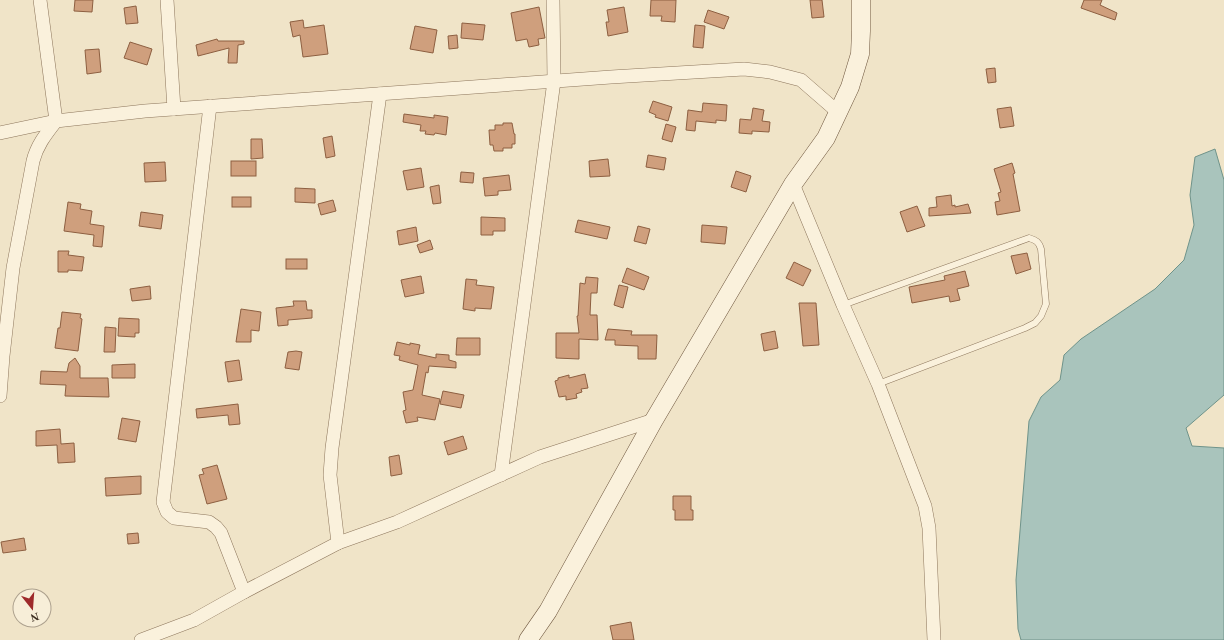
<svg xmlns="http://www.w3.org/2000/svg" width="1224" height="640" viewBox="0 0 1224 640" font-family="'Times New Roman',serif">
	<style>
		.water { fill: #a9c4bc; stroke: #6f938a }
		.building { fill: #cf9f7d; stroke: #8d5f41 }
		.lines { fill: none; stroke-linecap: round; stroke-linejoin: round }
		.lane-casing { stroke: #8d765c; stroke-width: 7 }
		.street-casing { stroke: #8d765c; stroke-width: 14 }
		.secondary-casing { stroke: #6f573f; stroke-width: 19 }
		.lane { stroke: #faf1dc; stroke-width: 6 }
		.street { stroke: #faf1dc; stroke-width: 13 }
		.secondary { stroke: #faf1dc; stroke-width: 18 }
	</style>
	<rect width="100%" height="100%" fill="#f0e4c8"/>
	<polygon class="water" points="1215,149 1224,180 1224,395 1186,428 1192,446 1224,448 1224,640 1021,640 1018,629 1016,580 1029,421 1041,397 1060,380 1064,355 1081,339 1155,289 1184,260 1194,225 1190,195 1195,157"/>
	<g class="building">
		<polygon points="75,0 93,0 92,12 74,11"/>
		<polygon points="651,0 676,0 675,22 661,21 662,16 650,16"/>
		<polygon points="810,0 822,0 824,17 812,18"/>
		<polygon points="1084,0 1102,0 1100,5 1117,13 1115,20 1081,8"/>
		<polygon points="136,6 138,23 126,24 124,8"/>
		<polygon points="539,7 545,38 538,39 539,45 529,47 527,39 516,41 511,13"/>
		<polygon points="624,7 628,32 608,36 606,22 609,22 607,10"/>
		<polygon points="708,10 729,17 724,29 704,22"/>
		<polygon points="303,20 304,28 324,25 328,54 303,57 300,35 293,37 290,22"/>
		<polygon points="462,23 485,25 483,40 461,38"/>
		<polygon points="695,25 705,26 703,48 693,47"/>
		<polygon points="415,26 437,30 433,53 410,49"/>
		<polygon points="457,35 458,48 449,49 448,36"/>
		<polygon points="217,39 218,41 244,41 244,44 238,45 237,63 228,63 229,48 198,56 196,45"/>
		<polygon points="130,42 152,49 147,65 124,58"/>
		<polygon points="99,49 101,72 87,74 85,50"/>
		<polygon points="995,68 996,82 988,83 986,69"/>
		<polygon points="653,101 672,107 668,121 655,117 656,115 649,112"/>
		<polygon points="703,103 727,105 726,121 716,120 716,123 696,121 695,131 686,130 688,110 702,112"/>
		<polygon points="1011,107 1014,126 1000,128 997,109"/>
		<polygon points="753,108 764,110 762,121 770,122 769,132 752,131 752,134 739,133 740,119 751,120"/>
		<polygon points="404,114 434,118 434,115 448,117 446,135 435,133 434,135 425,134 426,131 420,131 421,125 403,122"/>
		<polygon points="503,123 512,123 514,134 515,134 515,144 512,144 512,148 503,148 503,151 494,151 493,145 490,145 489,130 495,130 495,125 503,125"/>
		<polygon points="666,124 676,127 672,142 662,139"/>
		<polygon points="332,136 335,156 326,158 323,138"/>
		<polygon points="251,139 262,139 263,158 251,159"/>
		<polygon points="648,155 666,158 664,170 646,167"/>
		<polygon points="608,159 610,176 590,177 589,161"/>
		<rect x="231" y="161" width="25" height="15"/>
		<polygon points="165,162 166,181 145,182 144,163"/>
		<polygon points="1012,163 1015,173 1013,174 1020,211 997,215 995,202 1000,201 998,193 1001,192 994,169"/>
		<polygon points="421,168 424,187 407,190 403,171"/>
		<polygon points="736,171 751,176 746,192 731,187"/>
		<polygon points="461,172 474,173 473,183 460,182"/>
		<polygon points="509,175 511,190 498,191 498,195 485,196 483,178"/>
		<polygon points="439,185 441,203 433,204 430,187"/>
		<polygon points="295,188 315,189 315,203 295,202"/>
		<polygon points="951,195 952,206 955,205 955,207 968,204 971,213 929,216 929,208 937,207 936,197"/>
		<rect x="232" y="197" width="19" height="10"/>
		<polygon points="333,200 336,211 321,215 318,204"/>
		<polygon points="68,202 81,204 80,209 92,211 90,224 104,226 102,247 93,246 94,235 64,231"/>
		<polygon points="917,206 925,226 907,232 900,212"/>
		<polygon points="141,212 163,215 161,229 139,226"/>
		<polygon points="481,217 505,218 505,231 493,231 493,235 481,235"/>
		<polygon points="578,220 610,227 607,239 575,232"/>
		<polygon points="702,225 727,227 725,244 701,242"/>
		<polygon points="638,226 650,229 646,244 634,241"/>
		<polygon points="416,227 418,241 399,245 397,231"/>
		<polygon points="430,240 433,249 420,253 417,245"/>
		<polygon points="58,251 69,251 68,255 84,257 82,271 68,270 68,272 58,272"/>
		<polygon points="1027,253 1031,269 1016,274 1011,256"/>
		<rect x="286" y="259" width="21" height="10"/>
		<polygon points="794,262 811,270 803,286 786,278"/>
		<polygon points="627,268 649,277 644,290 622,282"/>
		<polygon points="965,271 969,286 957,289 960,300 950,302 949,296 912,303 909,287 945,280 944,276"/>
		<polygon points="421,276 424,293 405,297 401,280"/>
		<polygon points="586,277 598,278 597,293 591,293 590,315 597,315 598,340 579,339 579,359 556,358 556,333 579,333 577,316 578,316 580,283 585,284"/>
		<polygon points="466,279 477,280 476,285 494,287 491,309 475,308 475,311 463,309"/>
		<polygon points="619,285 628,287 623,308 614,305"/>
		<polygon points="150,286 151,299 132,301 130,289"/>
		<polygon points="293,301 306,301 307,310 312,310 312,318 288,320 288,325 278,326 276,308 294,306"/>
		<polygon points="799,303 816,303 819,345 803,346"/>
		<polygon points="241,309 261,312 259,331 251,330 251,342 236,342"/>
		<polygon points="62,312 81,314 80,318 82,319 78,351 55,348 58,328 60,328"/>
		<polygon points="119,318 139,319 139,333 135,333 135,337 118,336"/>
		<polygon points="105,327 116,328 115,352 104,352"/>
		<polygon points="608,329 632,331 631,335 657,335 656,359 638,359 638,346 615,345 615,340 605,340"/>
		<polygon points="775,331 778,348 764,351 761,334"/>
		<polygon points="457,338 480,338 480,355 456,355"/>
		<polygon points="397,342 410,345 410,343 420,345 418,354 436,358 436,354 449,355 449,360 456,362 456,368 429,366 428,373 426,372 422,395 440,399 435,420 417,417 418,421 406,423 403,411 406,410 403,392 413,390 418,365 399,360 400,356 394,355"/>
		<polygon points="296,351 302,352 299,370 285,368 288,352"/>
		<polygon points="75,358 80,366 80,378 108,378 109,397 65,396 66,385 40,384 41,371 67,372 69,363"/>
		<polygon points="239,360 242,380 228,382 225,362"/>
		<polygon points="135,364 135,378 112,378 112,365"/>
		<polygon points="585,374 588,388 581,389 582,392 576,394 577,398 566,400 566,396 559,397 555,381 558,380 558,378 569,375 569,378"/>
		<polygon points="443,391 464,395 461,408 440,404"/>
		<polygon points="238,404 240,424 229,425 228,415 197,418 196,409"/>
		<polygon points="122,418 140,421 136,442 118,439"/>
		<polygon points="60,429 61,444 74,443 75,462 58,463 57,445 36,446 36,431"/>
		<polygon points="463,436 467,449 448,455 444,442"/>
		<polygon points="399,455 402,474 391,476 389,457"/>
		<polygon points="217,465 227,499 207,504 199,475 204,474 202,469"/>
		<polygon points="141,476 141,494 106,496 105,478"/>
		<polygon points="673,496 691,496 691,510 693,510 693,520 675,520 675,510 673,510"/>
		<polygon points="138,533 139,543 128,544 127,534"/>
		<polygon points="24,538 26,550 3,553 1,542"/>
		<polygon points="631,622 634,640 613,640 610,626"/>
	</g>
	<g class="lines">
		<g class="lane-casing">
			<path id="lane" d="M843,305l186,-67c7,2 10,4 12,11l5,55 -5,12 -6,7 -10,5 -147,56"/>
		</g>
		<g class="street-casing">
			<g id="street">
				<polyline points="167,0 174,109"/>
				<polyline points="210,106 163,502 167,512 174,518 209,522 216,527 221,533 244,592"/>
				<polyline points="0,133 56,121 145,111 611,77 744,69 770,72 801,80 839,113"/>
				<polyline points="793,184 843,305 878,384 925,506 929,528 934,640"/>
				<path d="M0,396l3,-40 10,-88 20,-107c4,-16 13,-27 23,-40l-16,-121"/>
				<polyline points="501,475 554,81 553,0"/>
				<polyline points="338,543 330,475 332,448 380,94"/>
				<polyline points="141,640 194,620 244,592 338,543 397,522 540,457 654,420"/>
			</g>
		</g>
		<g class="secondary-casing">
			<polyline id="secondary" points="528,640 548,611 654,420 793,184 826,138 850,87 860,54 861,31 861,0"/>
		</g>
		<use href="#lane" class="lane"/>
		<use href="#street" class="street"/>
		<use href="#secondary" class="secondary"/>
	</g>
	<g transform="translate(32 608) rotate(163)"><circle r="19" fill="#f7eed8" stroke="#ada18e"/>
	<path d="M0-3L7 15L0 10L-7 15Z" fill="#9e2a2b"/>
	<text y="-6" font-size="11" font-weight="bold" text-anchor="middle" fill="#3d2e20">N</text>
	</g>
</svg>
